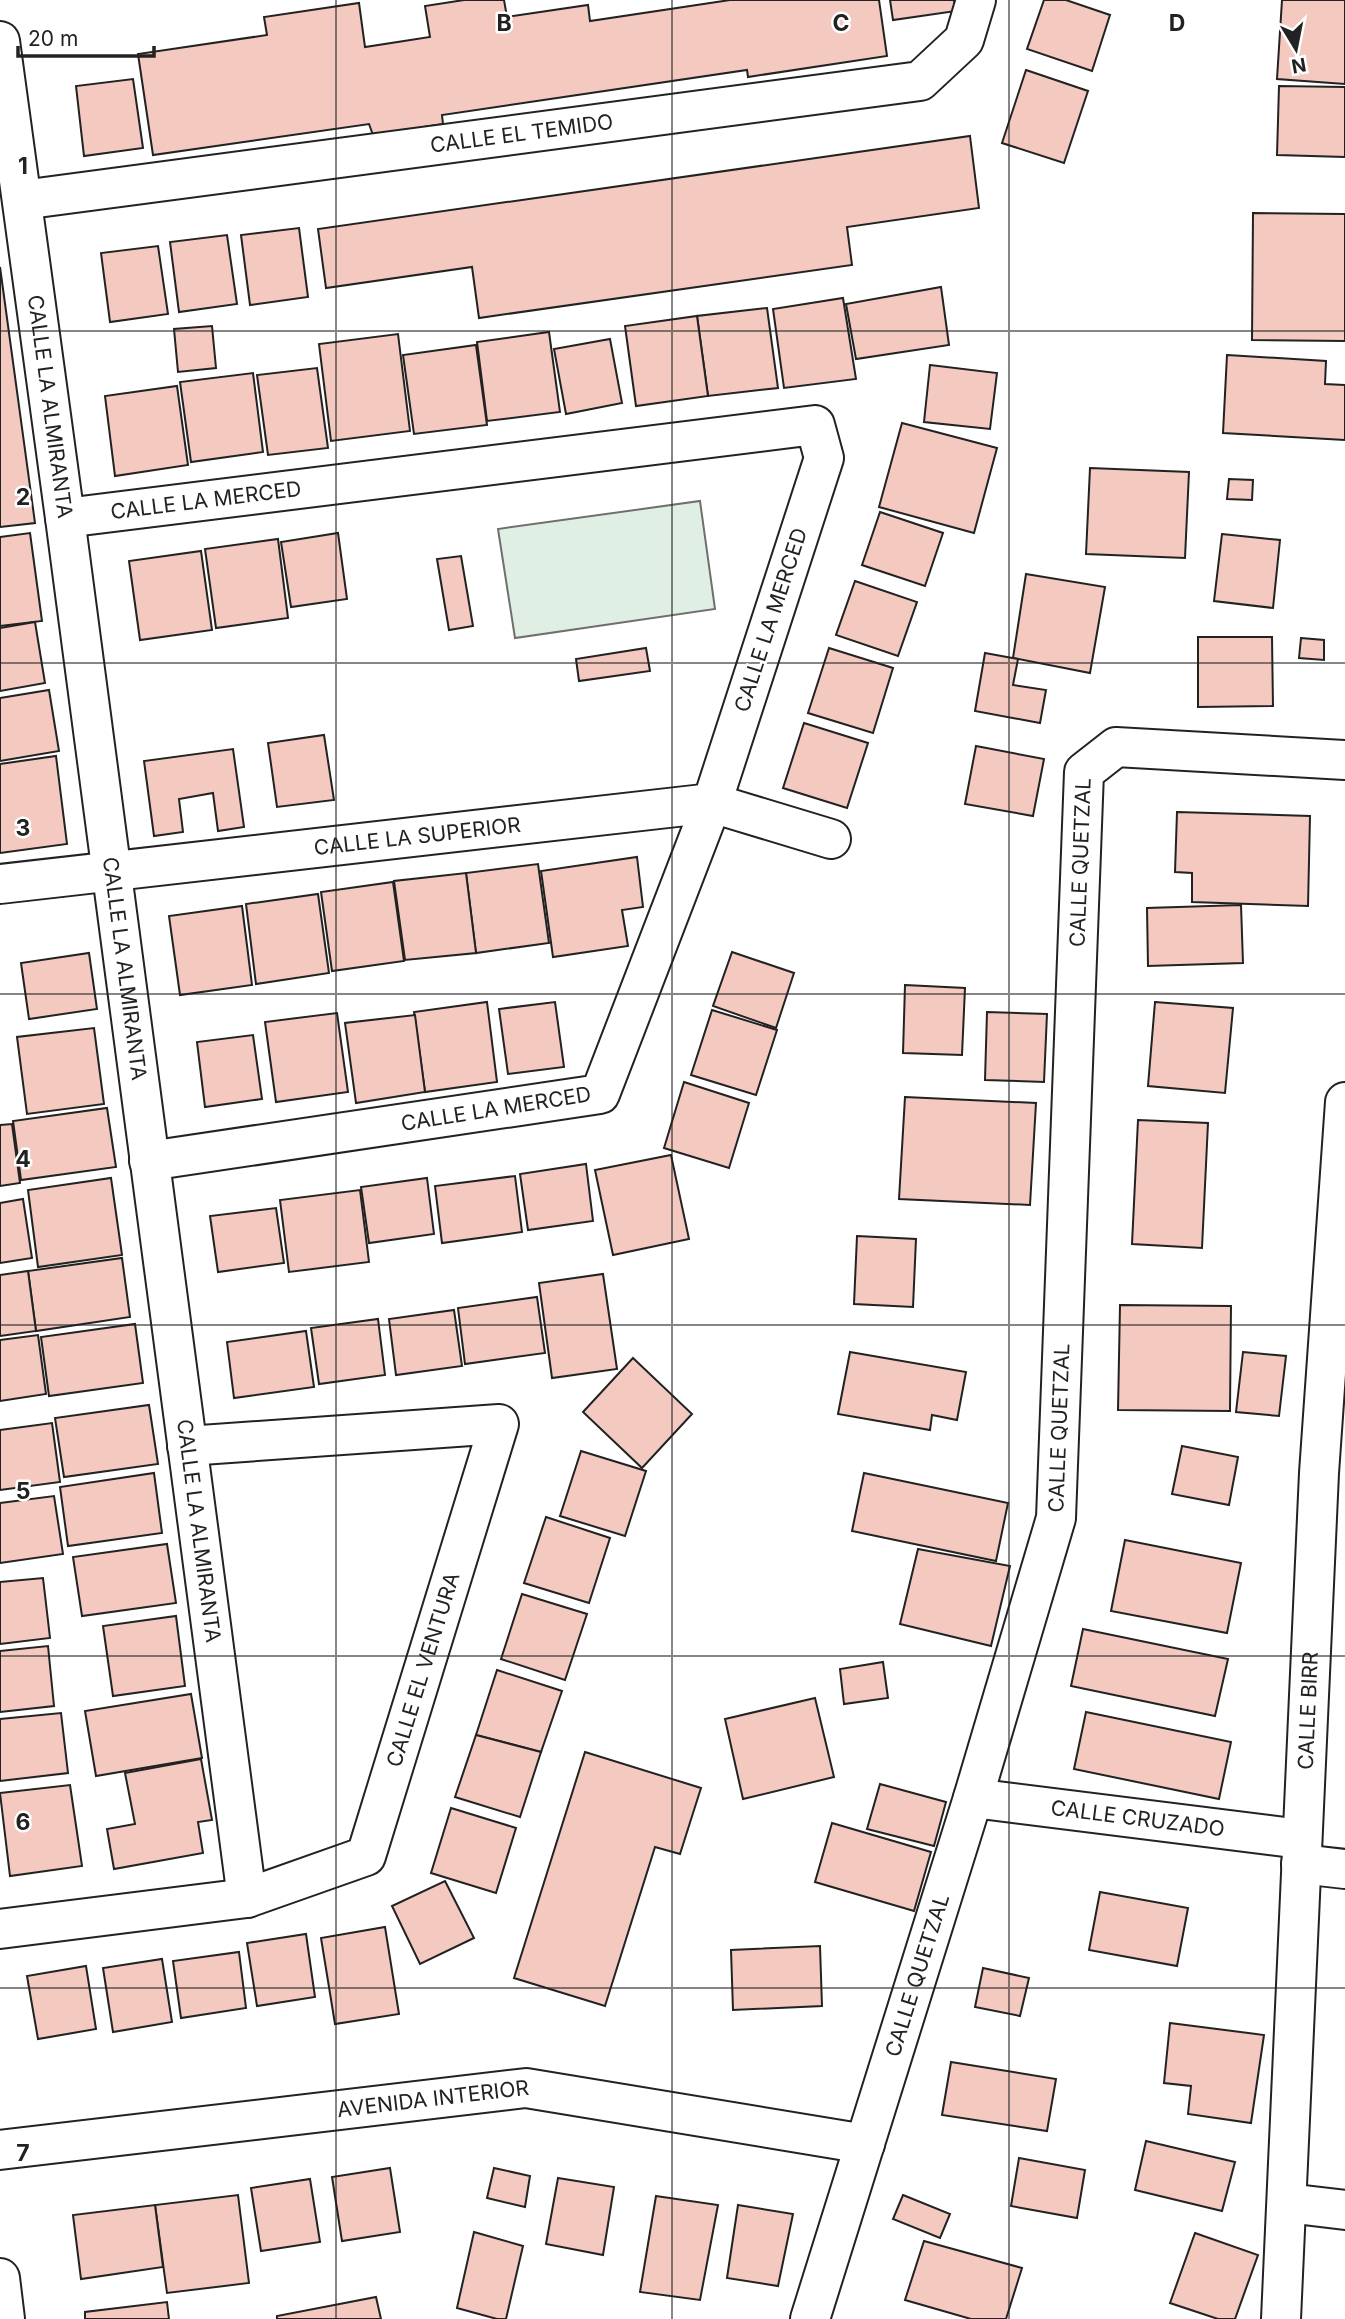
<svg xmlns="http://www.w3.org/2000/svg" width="1345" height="2319" viewBox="0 0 1345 2319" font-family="Inter,sans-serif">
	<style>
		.green { fill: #e0efe3; stroke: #6f6f6f; stroke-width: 2 }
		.building { fill: #f3c9c0; stroke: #222; stroke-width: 2 }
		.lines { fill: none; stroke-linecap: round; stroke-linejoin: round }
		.minor-casing { stroke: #222; stroke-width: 42 }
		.minor { stroke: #fff; stroke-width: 38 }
		.grid { fill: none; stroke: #222; stroke-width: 2; stroke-opacity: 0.55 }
		.labels { text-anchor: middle; stroke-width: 5; stroke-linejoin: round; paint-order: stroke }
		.street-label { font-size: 21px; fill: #222; stroke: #fff }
		.grid-label { font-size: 23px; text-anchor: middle; font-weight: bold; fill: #222; stroke: #fff; stroke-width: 5; stroke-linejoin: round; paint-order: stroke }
	</style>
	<rect width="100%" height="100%" fill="#fff"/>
	<polygon class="green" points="700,501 715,609 515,638 498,529"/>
	<g class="building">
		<polygon points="464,0 504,0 507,17 588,5 590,21 730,0 879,0 887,56 748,77 747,70 442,115 443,124 373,135 369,124 153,155 138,54 267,35 264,17 359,3 365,47 430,37 425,6"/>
		<polygon points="890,0 954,0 956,11 893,20"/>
		<polygon points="1044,0 1066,0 1110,15 1092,71 1027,49"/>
		<polygon points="1282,0 1345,0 1345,84 1277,79"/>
		<polygon points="1026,70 1088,91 1064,163 1002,143"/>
		<polygon points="133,79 143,148 84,156 76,86"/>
		<polygon points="1279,86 1345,87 1345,157 1277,155"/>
		<polygon points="970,136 979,208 847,227 852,265 479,318 472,267 326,288 318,229"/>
		<polygon points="1253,213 1345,214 1345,341 1252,340"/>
		<polygon points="299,228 308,297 250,305 241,235"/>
		<polygon points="227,235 237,304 179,312 170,242"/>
		<polygon points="158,246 168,314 110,322 101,253"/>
		<polygon points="0,267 35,523 0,527"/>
		<polygon points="941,287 949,345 856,359 846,304"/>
		<polygon points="843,298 856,379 784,388 773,309"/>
		<polygon points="767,308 778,388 708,396 697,316"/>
		<polygon points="697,316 708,396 636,406 625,326"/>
		<polygon points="212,326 216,368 178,372 174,329"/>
		<polygon points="549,332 560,412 487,421 477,342"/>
		<polygon points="398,334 410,431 331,441 319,344"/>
		<polygon points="610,339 622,403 566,414 554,349"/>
		<polygon points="476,345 487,425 414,434 403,355"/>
		<polygon points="1227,355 1326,361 1325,384 1345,385 1345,440 1223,433"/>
		<polygon points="930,365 997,373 990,429 924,422"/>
		<polygon points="317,368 328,448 268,455 257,375"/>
		<polygon points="253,373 263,452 191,462 180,382"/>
		<polygon points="177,386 188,465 115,476 105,396"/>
		<polygon points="902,423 997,448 974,533 879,507"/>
		<polygon points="1090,468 1189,472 1185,558 1086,554"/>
		<polygon points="1229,479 1253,480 1252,500 1227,499"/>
		<polygon points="880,512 943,533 925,586 862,565"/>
		<polygon points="30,533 42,621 0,626 0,537"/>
		<polygon points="338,533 347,599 291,607 281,542"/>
		<polygon points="1222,534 1280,540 1273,608 1214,601"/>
		<polygon points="278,539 288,618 216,628 205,549"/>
		<polygon points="201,551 212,630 140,640 129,561"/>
		<polygon points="461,556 473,626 449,630 437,559"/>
		<polygon points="1026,574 1105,587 1090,673 1013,658"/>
		<polygon points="855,581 917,602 898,656 836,635"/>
		<polygon points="35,622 45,683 0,691 0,628"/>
		<polygon points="1198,637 1272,637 1273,706 1198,707"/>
		<polygon points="1301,638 1324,640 1324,660 1299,658"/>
		<polygon points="646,648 650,671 579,681 576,659"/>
		<polygon points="829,648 893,668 873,733 808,713"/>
		<polygon points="985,653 1018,659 1013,685 1046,690 1040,723 975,711"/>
		<polygon points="49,690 59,751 0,761 0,698"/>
		<polygon points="804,723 868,743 847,808 783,788"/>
		<polygon points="324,735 334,800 277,807 268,743"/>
		<polygon points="976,746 1044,759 1033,816 965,804"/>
		<polygon points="233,749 244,827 218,831 213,793 179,799 183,832 154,836 144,761"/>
		<polygon points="56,756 67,844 0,853 0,764"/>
		<polygon points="1177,812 1310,816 1308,906 1192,902 1192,873 1175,872"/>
		<polygon points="637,857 643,907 622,910 628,946 553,957 541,871"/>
		<polygon points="538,864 549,943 476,953 466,873"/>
		<polygon points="466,873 476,953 405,960 394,881"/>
		<polygon points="393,882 404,961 332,971 321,892"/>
		<polygon points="318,894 329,973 256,984 246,904"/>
		<polygon points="1241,905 1243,963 1148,966 1147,908"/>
		<polygon points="242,906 252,985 180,995 169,916"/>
		<polygon points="732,952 794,973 776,1028 713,1006"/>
		<polygon points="89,953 97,1009 29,1019 21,963"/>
		<polygon points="905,985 965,988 962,1055 903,1053"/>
		<polygon points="487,1002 497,1082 425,1092 414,1012"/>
		<polygon points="555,1002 564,1067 508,1074 499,1009"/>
		<polygon points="1155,1002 1233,1008 1225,1093 1148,1086"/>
		<polygon points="712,1010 777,1030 756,1095 691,1075"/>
		<polygon points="987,1012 1047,1014 1044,1082 985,1080"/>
		<polygon points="337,1013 348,1092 276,1102 265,1022"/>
		<polygon points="415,1015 425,1092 356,1103 345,1023"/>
		<polygon points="94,1028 104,1104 27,1114 17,1037"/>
		<polygon points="253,1035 262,1099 205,1107 197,1042"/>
		<polygon points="684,1082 749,1103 729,1168 664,1148"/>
		<polygon points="905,1097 1036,1103 1030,1205 899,1199"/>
		<polygon points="107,1108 116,1167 21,1180 13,1121"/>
		<polygon points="1138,1120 1208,1123 1202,1248 1132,1244"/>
		<polygon points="12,1124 20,1183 0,1186 0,1125"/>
		<polygon points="671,1155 689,1239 613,1255 595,1170"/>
		<polygon points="586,1164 593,1221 528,1230 520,1174"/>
		<polygon points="515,1176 522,1232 442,1243 435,1186"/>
		<polygon points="111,1178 122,1255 38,1267 28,1190"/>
		<polygon points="427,1178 434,1234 369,1243 361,1187"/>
		<polygon points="360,1190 369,1262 289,1272 280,1200"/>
		<polygon points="23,1199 32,1258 0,1263 0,1203"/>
		<polygon points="276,1208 284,1263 218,1272 210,1216"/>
		<polygon points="857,1236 916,1239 913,1307 854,1304"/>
		<polygon points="122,1258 130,1317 36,1331 28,1271"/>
		<polygon points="28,1271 36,1331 0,1336 0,1275"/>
		<polygon points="603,1274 617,1369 552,1378 539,1283"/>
		<polygon points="537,1297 545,1353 465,1364 458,1308"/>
		<polygon points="1120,1305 1231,1306 1230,1411 1118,1410"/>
		<polygon points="454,1310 462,1366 396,1375 389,1319"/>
		<polygon points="378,1319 385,1375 319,1384 311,1328"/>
		<polygon points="135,1324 143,1383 49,1396 41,1337"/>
		<polygon points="306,1331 314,1387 234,1398 227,1342"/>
		<polygon points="38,1335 46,1394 0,1401 0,1340"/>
		<polygon points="850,1352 966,1372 957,1420 932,1415 930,1430 838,1414"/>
		<polygon points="1243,1352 1286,1356 1279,1416 1236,1412"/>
		<polygon points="633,1358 692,1414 642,1468 583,1412"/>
		<polygon points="149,1405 158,1464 64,1477 55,1418"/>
		<polygon points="52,1423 60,1482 0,1490 0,1430"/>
		<polygon points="1182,1446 1238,1457 1229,1505 1172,1494"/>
		<polygon points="581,1451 646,1471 625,1536 560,1516"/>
		<polygon points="154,1473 162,1533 68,1546 60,1487"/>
		<polygon points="864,1473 1008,1503 996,1561 852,1531"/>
		<polygon points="54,1496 63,1554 0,1563 0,1503"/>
		<polygon points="546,1517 610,1538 589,1603 524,1583"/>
		<polygon points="1125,1540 1241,1563 1227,1633 1111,1611"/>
		<polygon points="167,1544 176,1603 82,1616 73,1557"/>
		<polygon points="918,1549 1010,1566 991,1646 900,1624"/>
		<polygon points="43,1578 50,1638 0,1644 0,1582"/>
		<polygon points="522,1594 587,1614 565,1680 501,1659"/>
		<polygon points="176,1616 185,1686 113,1696 103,1626"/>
		<polygon points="1083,1629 1228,1659 1215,1716 1071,1686"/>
		<polygon points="48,1646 54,1706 0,1712 0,1651"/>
		<polygon points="883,1662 888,1698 844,1704 840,1669"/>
		<polygon points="497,1670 562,1691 541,1752 476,1735"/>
		<polygon points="191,1694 202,1758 96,1776 85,1711"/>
		<polygon points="815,1698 834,1777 743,1799 725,1719"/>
		<polygon points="1086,1712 1231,1742 1219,1799 1074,1769"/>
		<polygon points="61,1713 68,1773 0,1781 0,1719"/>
		<polygon points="476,1735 541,1752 520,1817 455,1797"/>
		<polygon points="585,1752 701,1788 680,1854 655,1847 605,2006 514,1978"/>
		<polygon points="201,1759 212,1820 198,1822 203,1853 114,1869 107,1829 135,1824 125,1773"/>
		<polygon points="880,1784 946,1802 934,1846 867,1829"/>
		<polygon points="70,1785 82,1866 10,1876 0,1793"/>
		<polygon points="451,1808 516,1828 496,1893 431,1873"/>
		<polygon points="832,1823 931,1852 914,1911 815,1882"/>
		<polygon points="445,1881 474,1938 420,1964 392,1906"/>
		<polygon points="1100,1892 1188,1908 1177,1966 1089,1950"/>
		<polygon points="385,1927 399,2014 335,2024 321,1938"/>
		<polygon points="306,1934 315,1997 257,2006 247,1943"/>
		<polygon points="820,1946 822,2006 733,2010 731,1950"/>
		<polygon points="239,1952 246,2008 181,2018 173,1961"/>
		<polygon points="162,1959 172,2022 113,2032 103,1968"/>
		<polygon points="86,1966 96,2029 38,2039 27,1976"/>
		<polygon points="983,1968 1029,1978 1020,2016 975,2007"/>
		<polygon points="1170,2023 1264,2035 1251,2123 1188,2114 1191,2086 1164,2083"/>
		<polygon points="951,2062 1056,2079 1047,2131 942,2115"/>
		<polygon points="1146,2141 1235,2162 1222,2211 1135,2190"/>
		<polygon points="1019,2158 1085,2170 1077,2218 1011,2206"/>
		<polygon points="390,2168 400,2232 342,2241 332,2177"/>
		<polygon points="494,2168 530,2176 525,2207 487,2198"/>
		<polygon points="558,2178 614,2187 603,2255 546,2244"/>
		<polygon points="310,2179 320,2242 261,2251 251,2188"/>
		<polygon points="238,2195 249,2283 167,2293 155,2205"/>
		<polygon points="903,2195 950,2214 940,2238 893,2219"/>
		<polygon points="656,2196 718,2205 700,2300 640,2292"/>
		<polygon points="155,2205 163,2267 81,2279 73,2215"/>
		<polygon points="738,2205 793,2214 778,2286 727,2278"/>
		<polygon points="474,2232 523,2246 506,2319 497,2319 457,2308"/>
		<polygon points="1195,2233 1258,2255 1235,2319 1218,2319 1170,2303"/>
		<polygon points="924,2241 1022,2268 1006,2319 971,2319 905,2300"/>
		<polygon points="376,2297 381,2319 277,2319 277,2316"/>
		<polygon points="167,2302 169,2319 85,2319 85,2312"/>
	</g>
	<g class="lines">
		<g class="minor-casing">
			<g id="minor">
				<path id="s1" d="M0,41l65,477 182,1380"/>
				<path id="s2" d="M22,200l898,-119 44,-41 12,-40"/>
				<path id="s3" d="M65,518l750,-93 9,33 -112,345 -112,291 -451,67"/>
				<path id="s4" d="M0,884l712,-81 119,36"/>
				<path id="s5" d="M973,1798l328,41"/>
				<polyline points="1301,1864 1345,1869"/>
				<path id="s6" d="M0,1929l247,-31 119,-42 133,-432 -312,22"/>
				<path id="s7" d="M0,2150l526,-62 339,56"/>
				<polyline points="1287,2203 1345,2210"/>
				<polyline points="0,2278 5,2319"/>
				<path id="s8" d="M810,2319l163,-521 83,-280 28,-746 32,-25 229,13"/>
				<path id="s9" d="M1281,2319l38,-846 26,-371"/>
			</g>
		</g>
		<use href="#minor" class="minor"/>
	</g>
	<path class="grid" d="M336,0v2319M672,0v2319M1009,0v2319M0,331h1345M0,663h1345M0,994h1345M0,1325h1345M0,1656h1345M0,1988h1345"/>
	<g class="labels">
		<g class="street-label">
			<text dy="7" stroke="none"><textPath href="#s2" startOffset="504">CALLE EL TEMIDO</textPath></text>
			<text dy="7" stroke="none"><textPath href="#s1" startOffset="369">CALLE LA ALMIRANTA</textPath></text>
			<text dy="7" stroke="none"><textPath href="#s3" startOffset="142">CALLE LA MERCED</textPath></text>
			<text transform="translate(771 620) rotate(-72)" y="7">CALLE LA MERCED</text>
			<text dy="7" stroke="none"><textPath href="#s4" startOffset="420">CALLE LA SUPERIOR</textPath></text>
			<text dy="7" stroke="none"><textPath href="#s8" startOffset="1494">CALLE QUETZAL</textPath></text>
			<text dy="7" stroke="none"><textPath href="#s1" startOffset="936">CALLE LA ALMIRANTA</textPath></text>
			<text transform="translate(496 1109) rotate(-9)" y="7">CALLE LA MERCED</text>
			<text dy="7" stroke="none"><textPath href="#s8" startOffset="928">CALLE QUETZAL</textPath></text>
			<text dy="7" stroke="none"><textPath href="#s1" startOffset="1503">CALLE LA ALMIRANTA</textPath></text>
			<text dy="7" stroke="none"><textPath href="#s6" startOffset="570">CALLE EL VENTURA</textPath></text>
			<text dy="7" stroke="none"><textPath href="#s9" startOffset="609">CALLE BIRR</textPath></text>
			<text dy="7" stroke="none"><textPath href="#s5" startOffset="166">CALLE CRUZADO</textPath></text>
			<text dy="7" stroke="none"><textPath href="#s8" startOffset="360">CALLE QUETZAL</textPath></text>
			<text dy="7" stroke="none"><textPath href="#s7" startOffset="436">AVENIDA INTERIOR</textPath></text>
		</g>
	</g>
	<g class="grid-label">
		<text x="504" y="31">B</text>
		<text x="841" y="31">C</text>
		<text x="1177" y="31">D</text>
		<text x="23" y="174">1</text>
		<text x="23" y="505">2</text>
		<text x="23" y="836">3</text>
		<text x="23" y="1167">4</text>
		<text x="23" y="1499">5</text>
		<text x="23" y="1830">6</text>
		<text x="23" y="2161">7</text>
	</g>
	<g transform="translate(1296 49) rotate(170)" stroke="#ffffff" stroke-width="5" paint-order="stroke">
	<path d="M0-5L12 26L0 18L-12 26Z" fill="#222222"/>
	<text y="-10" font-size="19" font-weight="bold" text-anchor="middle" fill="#222222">N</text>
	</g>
	<path d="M18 46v10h136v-10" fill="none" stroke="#222222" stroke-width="3.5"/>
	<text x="28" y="46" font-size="21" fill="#222222" stroke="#ffffff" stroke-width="5" paint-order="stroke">20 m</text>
</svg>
